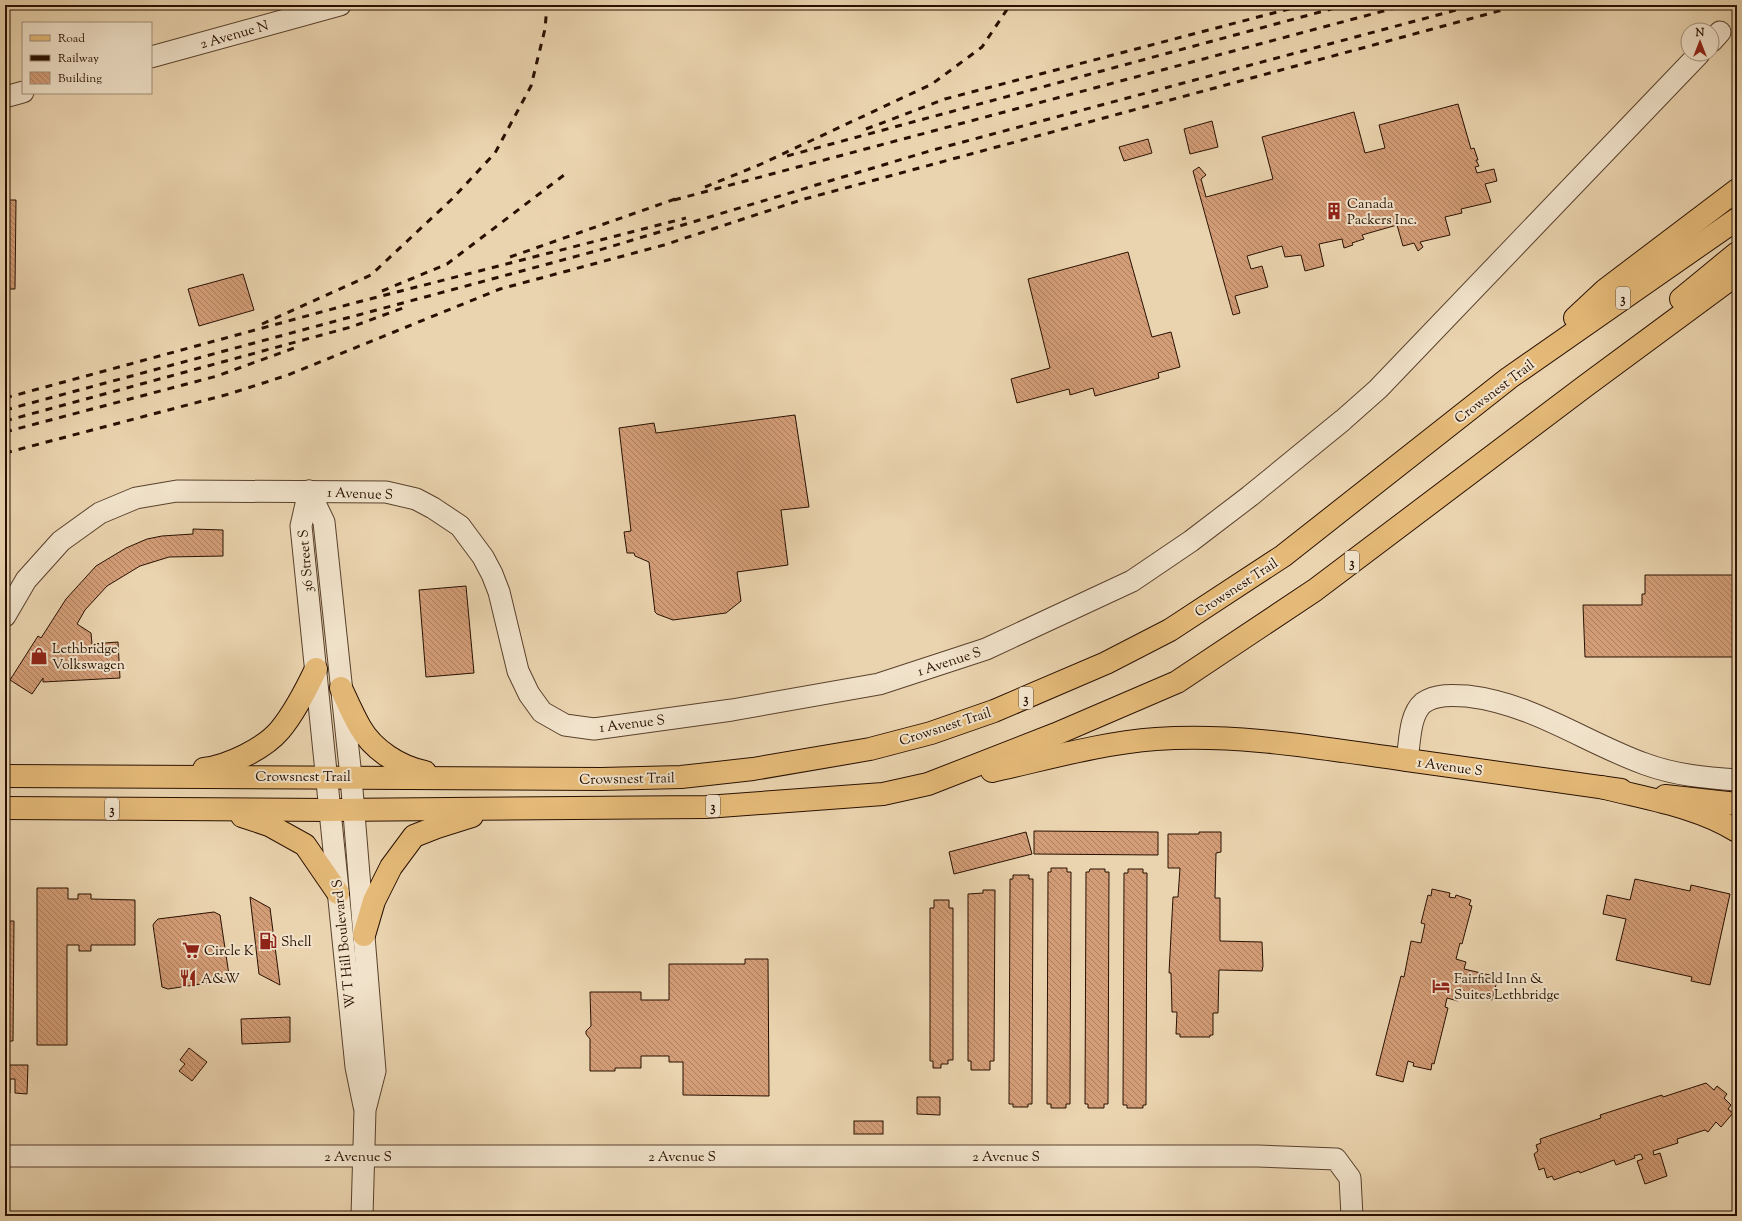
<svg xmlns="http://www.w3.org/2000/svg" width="1742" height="1221" viewBox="0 0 1742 1221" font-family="'Sorts Mill Goudy',serif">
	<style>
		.building { fill: url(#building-back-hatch); stroke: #291001 }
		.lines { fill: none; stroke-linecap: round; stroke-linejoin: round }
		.minor-casing { stroke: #59412c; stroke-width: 23 }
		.major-casing { stroke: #291001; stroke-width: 24 }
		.highway-casing { stroke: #291001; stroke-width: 24 }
		.minor { stroke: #f1e3cb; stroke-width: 21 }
		.major { stroke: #e5ba78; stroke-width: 22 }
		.highway { stroke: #e5ba78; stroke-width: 22 }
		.rail { stroke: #291001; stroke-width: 3; stroke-dasharray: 7 7; stroke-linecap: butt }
		.labels { text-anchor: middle; stroke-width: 4; stroke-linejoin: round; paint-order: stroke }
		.shield { fill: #f1e3cb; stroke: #654f3e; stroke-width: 1 }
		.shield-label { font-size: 13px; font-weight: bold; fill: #291001 }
		.street-label { font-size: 14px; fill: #291001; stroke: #f1e3cb }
		.poi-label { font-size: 14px; fill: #291001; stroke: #f1e3cb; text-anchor: start }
	</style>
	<defs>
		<pattern id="building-back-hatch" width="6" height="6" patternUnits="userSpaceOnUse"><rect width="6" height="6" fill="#d39d77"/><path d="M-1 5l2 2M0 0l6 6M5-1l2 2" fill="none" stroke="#ab7f5f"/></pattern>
	</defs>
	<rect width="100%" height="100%" fill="#ead4af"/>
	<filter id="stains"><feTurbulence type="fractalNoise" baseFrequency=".005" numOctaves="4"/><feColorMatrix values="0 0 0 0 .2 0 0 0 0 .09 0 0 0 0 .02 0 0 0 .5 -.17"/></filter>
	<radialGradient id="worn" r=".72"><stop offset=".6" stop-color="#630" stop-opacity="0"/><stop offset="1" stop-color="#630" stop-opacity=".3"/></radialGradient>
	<g class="building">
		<polygon points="1458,104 1471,149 1474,148 1478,160 1476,160 1479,166 1475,167 1477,173 1494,169 1497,181 1485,184 1491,202 1461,209 1462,213 1445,217 1450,235 1420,242 1423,247 1418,251 1414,243 1403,246 1397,225 1362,235 1364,239 1352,243 1353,245 1344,248 1342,239 1319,244 1324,266 1305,271 1301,255 1285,257 1282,246 1247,256 1251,269 1262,266 1268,287 1235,296 1240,313 1233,315 1193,171 1199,167 1206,175 1201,179 1206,197 1273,179 1262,137 1354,112 1365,153 1385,148 1379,125"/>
		<polygon points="1212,121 1218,147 1190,154 1184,129"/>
		<polygon points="1148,139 1152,153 1124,161 1119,147"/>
		<polygon points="5,200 16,200 15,289 5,289"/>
		<polygon points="1128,252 1152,337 1171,332 1180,367 1158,373 1159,378 1095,396 1093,388 1070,395 1069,389 1017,403 1011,379 1050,368 1028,279"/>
		<polygon points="243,274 254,310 199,326 188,289"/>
		<polygon points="795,415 809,507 781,510 788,565 737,572 741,601 726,613 673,620 657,614 655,612 649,562 635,556 634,553 627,553 624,532 631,531 619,428 654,423 656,433"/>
		<polygon points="193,529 223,530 223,556 169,557 140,566 107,586 85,610 77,624 91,633 92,644 118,642 120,678 43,682 43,678 32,694 10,680 38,636 41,638 66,599 96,566 126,548 147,539 162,536 193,534"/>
		<polygon points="1645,575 1737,575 1737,657 1585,657 1583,605 1642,605 1642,594 1645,594"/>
		<polygon points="466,586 474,673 426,677 419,590"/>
		<polygon points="1034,831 1158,832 1158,855 1034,854"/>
		<polygon points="1026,832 1032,854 954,874 949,852"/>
		<polygon points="1199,832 1221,832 1221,852 1216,853 1215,898 1220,898 1220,941 1262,942 1263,966 1262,971 1219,970 1218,1013 1213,1013 1213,1035 1210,1035 1210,1037 1180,1037 1180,1034 1176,1034 1177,1012 1172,1012 1171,973 1169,973 1173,897 1178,897 1180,868 1168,868 1168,834 1199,834"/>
		<polygon points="1051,868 1067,868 1067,872 1071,872 1070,1104 1066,1104 1066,1108 1051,1108 1051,1104 1047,1104 1048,872 1051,872"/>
		<polygon points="1090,869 1105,869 1105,872 1109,872 1108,1104 1104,1104 1104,1108 1088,1108 1088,1104 1085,1104 1086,872 1089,872"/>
		<polygon points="1128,869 1143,869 1143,873 1147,873 1146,1105 1143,1105 1143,1108 1127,1108 1127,1105 1123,1105 1124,873 1128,873"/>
		<polygon points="1013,875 1029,875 1029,879 1033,879 1032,1104 1028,1104 1028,1107 1013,1107 1013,1104 1009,1104 1010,879 1013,879"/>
		<polygon points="1635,879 1690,891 1691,885 1730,894 1710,985 1691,981 1692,977 1616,960 1626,919 1603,914 1607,895 1630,900"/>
		<polygon points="37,888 68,888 68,899 78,899 78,894 91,894 91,899 135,900 135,945 91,945 91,951 79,951 79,945 67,945 67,1045 37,1045"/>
		<polygon points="1432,889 1450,893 1449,897 1455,898 1456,895 1471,900 1469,905 1472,906 1462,944 1460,943 1456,959 1466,962 1464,969 1498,977 1492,1000 1460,992 1458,1001 1447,998 1445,1007 1448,1008 1434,1064 1432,1063 1431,1070 1413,1066 1414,1063 1408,1061 1403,1082 1376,1075 1401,976 1404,977 1411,941 1421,943 1425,924 1421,923 1428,895 1431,896"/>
		<polygon points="983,890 995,890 994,1061 990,1061 990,1070 971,1070 971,1061 968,1061 968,894 983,893"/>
		<polygon points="250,897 270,908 280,985 259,974"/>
		<polygon points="934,900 949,900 949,908 953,908 953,1060 948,1060 948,1064 941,1064 941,1068 933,1068 933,1061 930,1061 930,908 934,908"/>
		<polygon points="214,912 220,915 229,975 227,980 168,989 162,987 153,925 155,922 158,919"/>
		<polygon points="5,921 14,921 13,1041 5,1041"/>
		<polygon points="745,959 768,959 769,1096 683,1095 683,1062 669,1062 669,1056 641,1056 641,1068 615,1068 615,1071 590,1071 590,1039 586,1034 586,1031 591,1026 590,992 641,992 641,1000 669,1000 669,964 745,964"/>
		<polygon points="290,1017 290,1042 242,1044 241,1019"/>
		<polygon points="189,1048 207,1062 192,1081 179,1071 185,1064 180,1060"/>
		<polygon points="5,1065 28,1065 27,1094 15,1093 15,1079 10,1079 10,1093 5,1093"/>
		<polygon points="1706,1083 1714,1090 1717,1086 1727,1094 1724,1098 1731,1105 1728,1109 1733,1113 1721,1127 1716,1122 1708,1132 1705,1130 1677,1139 1678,1143 1653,1151 1654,1155 1660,1153 1667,1176 1645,1184 1637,1161 1643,1159 1641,1154 1634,1156 1635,1158 1616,1165 1614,1160 1580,1173 1579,1171 1554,1180 1552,1176 1547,1178 1544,1168 1539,1170 1534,1154 1538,1151 1536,1145 1541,1143 1540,1139 1601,1118 1600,1115 1662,1095 1663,1097"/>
		<polygon points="917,1097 940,1097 940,1115 917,1114"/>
		<rect x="854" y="1121" width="29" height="13"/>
	</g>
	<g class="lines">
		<g class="minor-casing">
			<g id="minor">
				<polyline points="1712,41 1720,32"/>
				<polyline points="151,57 340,5"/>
				<polyline points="5,97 23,92"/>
				<polyline points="309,491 324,522 351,777 375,1071 365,1110 362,1216"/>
				<polyline points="309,491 301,526 356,1067 364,1106"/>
				<polyline points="5,616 26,580 61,541 100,513 136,498 177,491 386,492 416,499 433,508 460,526 483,557 492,574 499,592 518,671 529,694 542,712 565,725 594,729 732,710 879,684 986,649 1132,581 1191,541 1250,496 1343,420 1378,389 1699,54"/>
				<path d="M1407,760c3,-17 2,-45 16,-57 13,-9 30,-8 44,-7 67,8 117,46 178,68 30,11 61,14 92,16"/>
				<polyline points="5,1156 1258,1156 1336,1159 1350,1178 1352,1216"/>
			</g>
		</g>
		<g class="major-casing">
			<g id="major">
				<polyline points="1407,760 1621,790"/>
				<polyline points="1665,796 1737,804"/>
			</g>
		</g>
		<g class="highway-casing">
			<g id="highway">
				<polyline points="1681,299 1737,253"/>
				<polyline points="1575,318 1605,290 1737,190"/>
				<path d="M341,688c6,13 12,27 19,39 13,23 40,40 65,45"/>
				<path d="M204,769c24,-3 60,-20 76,-39 15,-18 26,-40 36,-61"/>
				<path d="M992,771c54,-12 109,-28 164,-32 84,-6 169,10 251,21"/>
				<polyline points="5,776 601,779 681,777 753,769 870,749 931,733 994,711 1106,663 1170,630 1283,556 1509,378 1737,219"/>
				<path d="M1601,787c46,12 96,19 136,44"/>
				<polyline points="5,808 330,810 706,807 883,794 928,784 1056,734 1177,682 1315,590 1584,387 1737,274"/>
				<polyline points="242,816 269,825 305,845 338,893"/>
				<polyline points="364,935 374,901 391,867 414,836 437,827 472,816"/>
			</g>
		</g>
		<use href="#minor" class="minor"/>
		<use href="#major" class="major"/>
		<use href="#highway" class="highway"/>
		<g class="rail">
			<polyline points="866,129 945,99 1304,5"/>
			<polyline points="787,156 1346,5"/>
			<polyline points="705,187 759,165 932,84 982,47 1010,5"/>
			<polyline points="674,200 1406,5"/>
			<polyline points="510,257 678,198"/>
			<polyline points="382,291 447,264 564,175"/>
			<polyline points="262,324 371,275 452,199 495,153 531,86 545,29 547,5"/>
			<polyline points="5,398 358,302 686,218"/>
			<polyline points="5,410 596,251 933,150 1475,5"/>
			<polyline points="5,421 351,327 403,308"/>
			<polyline points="5,432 217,376 297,347"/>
			<polyline points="5,453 229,394 288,375 500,289 664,245 801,200 1521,5"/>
		</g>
	</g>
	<defs>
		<g id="building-bare" transform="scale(1.38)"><path d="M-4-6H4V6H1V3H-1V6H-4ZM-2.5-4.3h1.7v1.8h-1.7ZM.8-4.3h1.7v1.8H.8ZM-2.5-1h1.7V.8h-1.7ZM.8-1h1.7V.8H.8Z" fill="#8f2418" stroke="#f1e3cb" stroke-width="2.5" paint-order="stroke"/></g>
		<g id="shop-bare" transform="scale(1.38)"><path d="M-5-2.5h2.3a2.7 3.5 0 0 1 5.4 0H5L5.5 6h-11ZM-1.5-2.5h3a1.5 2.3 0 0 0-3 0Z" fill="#8f2418" stroke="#f1e3cb" stroke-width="2.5" paint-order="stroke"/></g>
		<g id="fuel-bare" transform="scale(1.38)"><path d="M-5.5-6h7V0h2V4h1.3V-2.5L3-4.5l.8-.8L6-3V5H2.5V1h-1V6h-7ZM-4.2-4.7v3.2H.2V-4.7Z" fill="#8f2418" stroke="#f1e3cb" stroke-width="2.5" paint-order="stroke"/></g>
		<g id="supermarket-bare" transform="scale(1.38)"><path d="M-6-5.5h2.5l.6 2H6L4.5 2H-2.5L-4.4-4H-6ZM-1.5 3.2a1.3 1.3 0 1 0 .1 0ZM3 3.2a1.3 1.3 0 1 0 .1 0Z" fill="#8f2418" stroke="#f1e3cb" stroke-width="2.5" paint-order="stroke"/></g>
		<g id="restaurant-bare" transform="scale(1.38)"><path d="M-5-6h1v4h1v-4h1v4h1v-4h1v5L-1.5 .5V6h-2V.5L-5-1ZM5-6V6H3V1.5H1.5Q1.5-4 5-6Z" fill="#8f2418" stroke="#f1e3cb" stroke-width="2.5" paint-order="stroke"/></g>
		<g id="hotel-bare" transform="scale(1.38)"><path d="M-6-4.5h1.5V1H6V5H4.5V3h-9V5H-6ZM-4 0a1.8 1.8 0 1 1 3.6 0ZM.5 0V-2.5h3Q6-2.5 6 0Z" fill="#8f2418" stroke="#f1e3cb" stroke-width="2.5" paint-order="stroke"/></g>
	</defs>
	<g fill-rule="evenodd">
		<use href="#building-bare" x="1334" y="211"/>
		<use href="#shop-bare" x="39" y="656"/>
		<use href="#fuel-bare" x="268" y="941"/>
		<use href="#supermarket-bare" x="191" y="950"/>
		<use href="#restaurant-bare" x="188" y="978"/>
		<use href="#hotel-bare" x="1441" y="986"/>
	</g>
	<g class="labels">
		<g class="shield">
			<rect x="1616" y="287" width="14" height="22" rx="3"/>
			<rect x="1345" y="551" width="14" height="22" rx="3"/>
			<rect x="1019" y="687" width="14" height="22" rx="3"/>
			<rect x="706" y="795" width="14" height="22" rx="3"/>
			<rect x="105" y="798" width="14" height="22" rx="3"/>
		</g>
		<g class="shield-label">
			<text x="1623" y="303">3</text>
			<text x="1352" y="567">3</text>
			<text x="1026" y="703">3</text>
			<text x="713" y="811">3</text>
			<text x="112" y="814">3</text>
		</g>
		<g class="street-label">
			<text transform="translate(234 34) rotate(-16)" y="5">2 Avenue N</text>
			<text transform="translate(1494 391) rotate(-37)" y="5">Crowsnest Trail</text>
			<text transform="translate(360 493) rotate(2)" y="5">1 Avenue S</text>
			<text transform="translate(305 561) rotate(-95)" y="5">36 Street S</text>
			<text transform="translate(1236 587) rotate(-33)" y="5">Crowsnest Trail</text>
			<text transform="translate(949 661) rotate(-18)" y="5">1 Avenue S</text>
			<text transform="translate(632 723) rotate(-7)" y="5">1 Avenue S</text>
			<text transform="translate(945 726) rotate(-18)" y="5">Crowsnest Trail</text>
			<text transform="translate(1450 766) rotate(8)" y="5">1 Avenue S</text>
			<text x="303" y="781">Crowsnest Trail</text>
			<text transform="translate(627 778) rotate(-1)" y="5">Crowsnest Trail</text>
			<text transform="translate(343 944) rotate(-96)" y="5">W T Hill Boulevard S</text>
			<text x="358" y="1161">2 Avenue S</text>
			<text x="682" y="1161">2 Avenue S</text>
			<text x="1006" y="1161">2 Avenue S</text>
		</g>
		<g class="poi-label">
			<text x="1347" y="208">Canada<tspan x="1347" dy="16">Packers Inc.</tspan></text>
			<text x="52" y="653">Lethbridge<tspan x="52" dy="16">Volkswagen</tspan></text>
			<text x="281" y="946">Shell</text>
			<text x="204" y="955">Circle K</text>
			<text x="201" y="983">A&amp;W</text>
			<text x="1454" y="983">Fairfield Inn &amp;<tspan x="1454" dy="16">Suites Lethbridge</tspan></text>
		</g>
	</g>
	<rect width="1742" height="1221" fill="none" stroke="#ead4af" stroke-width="20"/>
	<rect x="6" y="6" width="1730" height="1209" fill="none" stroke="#291001" stroke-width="2"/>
	<rect x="10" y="10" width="1722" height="1201" fill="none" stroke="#291001"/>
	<rect x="22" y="22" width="130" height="72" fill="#f1e3cb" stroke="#a18f7a"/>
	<rect x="30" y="35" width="20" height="6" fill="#e5ba78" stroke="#a18f7a"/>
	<text x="58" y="42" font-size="12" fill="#291001">Road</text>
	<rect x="30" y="55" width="20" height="6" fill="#291001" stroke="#a18f7a"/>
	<text x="58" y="62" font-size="12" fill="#291001">Railway</text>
	<rect x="30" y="72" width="20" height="12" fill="url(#building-back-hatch)" stroke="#a18f7a"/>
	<text x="58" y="82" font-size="12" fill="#291001">Building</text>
	<g transform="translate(1700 42)"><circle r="19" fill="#f1e3cb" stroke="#a18f7a"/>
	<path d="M0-3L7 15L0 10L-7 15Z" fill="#8f2418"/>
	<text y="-6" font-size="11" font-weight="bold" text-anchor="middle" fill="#291001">N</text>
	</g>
	<rect width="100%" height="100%" filter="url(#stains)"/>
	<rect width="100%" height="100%" fill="url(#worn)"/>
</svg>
